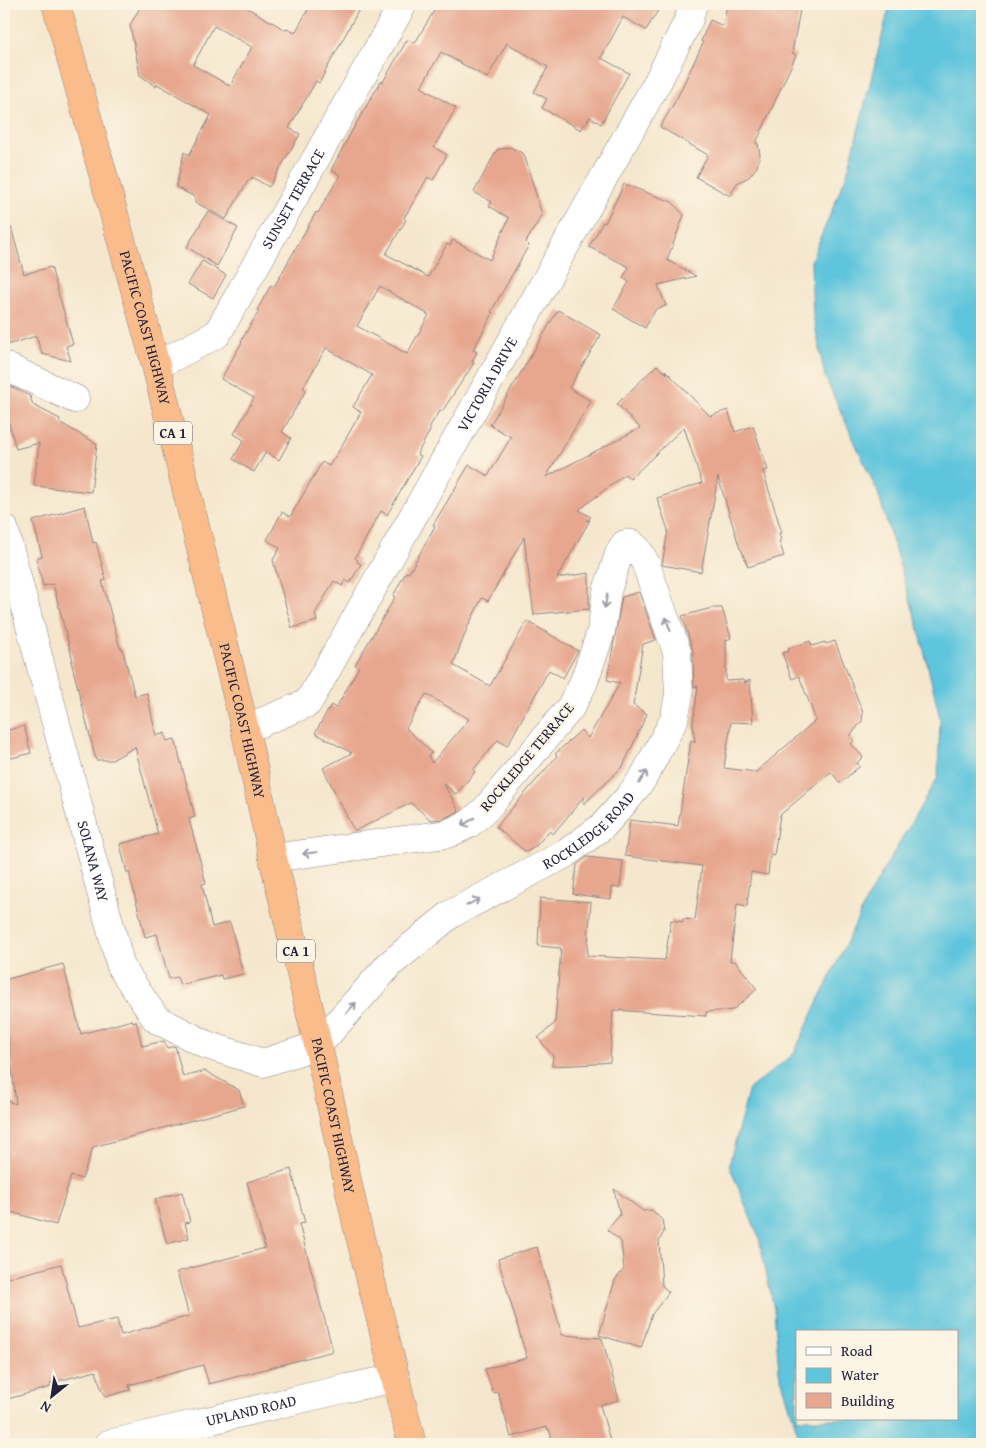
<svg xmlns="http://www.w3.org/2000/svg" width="986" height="1448" viewBox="0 0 986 1448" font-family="'Gentium Book Plus',serif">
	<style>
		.water { fill: #5fc5dc; stroke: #40748c; fill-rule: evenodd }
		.building { fill: #e7a78f; fill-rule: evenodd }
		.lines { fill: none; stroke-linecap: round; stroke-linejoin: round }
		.minor-casing { stroke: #8c8484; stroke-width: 29 }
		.trunk-casing { stroke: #8c8484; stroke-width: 29 }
		.minor { stroke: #fff; stroke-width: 28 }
		.trunk { stroke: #f9bc8a; stroke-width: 28 }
		.oneway { stroke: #9c9ca7 }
		.labels { text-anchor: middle; stroke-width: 5; stroke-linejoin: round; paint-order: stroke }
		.shield { fill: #fcf5e5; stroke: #63616e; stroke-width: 1 }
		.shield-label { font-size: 14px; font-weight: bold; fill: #22223b }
		.street-label { font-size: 15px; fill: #22223b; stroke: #fcf5e5 }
	</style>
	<rect width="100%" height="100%" fill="#fcf5e5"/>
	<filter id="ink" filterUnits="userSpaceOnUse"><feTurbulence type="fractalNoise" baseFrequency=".02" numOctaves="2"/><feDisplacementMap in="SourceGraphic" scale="10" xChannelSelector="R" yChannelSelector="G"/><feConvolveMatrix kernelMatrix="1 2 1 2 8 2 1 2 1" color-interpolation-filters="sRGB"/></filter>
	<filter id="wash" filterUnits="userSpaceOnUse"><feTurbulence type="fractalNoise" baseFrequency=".0096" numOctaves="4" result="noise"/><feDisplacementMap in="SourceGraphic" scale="20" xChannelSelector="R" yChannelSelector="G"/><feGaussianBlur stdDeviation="1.12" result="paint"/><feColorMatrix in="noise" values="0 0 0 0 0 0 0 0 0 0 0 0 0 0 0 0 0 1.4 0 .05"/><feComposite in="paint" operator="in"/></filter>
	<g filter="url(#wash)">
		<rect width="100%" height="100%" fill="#f5e7cd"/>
		<path class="water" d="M890,4h92v1440h-181l-22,-73 -5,-62 -15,-71 -30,-73 20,-76 44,-34 77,-162 68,-116 2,-59 -21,-89 -41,-136 -53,-116 -12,-62 -2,-54 37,-90zM797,1332h160v87h-160z"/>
		<g id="blocks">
			<g class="building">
				<path d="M142,4h98l46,26 1,-1 8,4 16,-29h51l-43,79 -3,-2 -27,47 11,6 -31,53 -17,-10 -1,3 -2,-1 -23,40 -31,-17v-5l-19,-10 8,-35 5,3 22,-40 -54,-31 -1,3 -16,-12 -10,-50zM214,26l38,21 -22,39 -37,-21z"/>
				<path d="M438,4h224l-16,26 -23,-13 -22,41 28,15 -28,51 -11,-7 -9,13 -39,-22 5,-9 -13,-7 14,-25 -41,-24 -20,35 -46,-26 -20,35 35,21 -22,39 13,8 -14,25 -5,-3 -24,41 2,2 -20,34 42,23 19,-33 3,2 3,-6 37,20 19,-42 -20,-12 3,-4 -18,-10 23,-42 13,-3 14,7 18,61 -16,27 3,3 -38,67 2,1 -20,37 4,2 -5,10 2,1 -31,47 -5,3 -8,13v5l-13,23 4,2 -34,59 -6,-4 -26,47 3,2 -1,2 4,2 -11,19 -5,-3 -3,6 -8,-5 -19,33 2,7 -25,7 -19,-68 7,-12 -13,-8 15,-28 8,5 32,-55 7,4 8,-12 24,-42 -8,-5 19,-32 -46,-27 -23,40 3,2 -24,42 9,6 -12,22 -13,-8 -12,20 -21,-13 11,-19 -10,-6 20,-36 -33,-19 21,-37 -1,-1 18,-30 -2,-1 14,-25 3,2 42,-75 2,1 22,-38 -9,-5 22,-41 28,-48 2,1 24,-42 8,3zM380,286l49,29 -22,39 -50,-28z"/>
				<polygon points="727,4 801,4 792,53 796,55 756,143 758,144 760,155 757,167 749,177 737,183 730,196 696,177 708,155 660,127 677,98 703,43 701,41 710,20 723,26"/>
				<polygon points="624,184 672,202 684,215 667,260 696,276 658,285 666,306 656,309 645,328 613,309 629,282 623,278 629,267 589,247 603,222 605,223"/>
				<polygon points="208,211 238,228 217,266 187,247"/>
				<polygon points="11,227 24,274 51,267 73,344 66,346 71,361 42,354 36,336 4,346 4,228"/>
				<polygon points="202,261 226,275 213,298 188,284"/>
				<path d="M558,310l43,25 -32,53 22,13 -45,76 94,-49 -23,-24 40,-39 10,9 -2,-4 45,46 18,-6 7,22 18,-6 15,44 -5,1 19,62h-3l2,7 -2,1 5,15 -36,11 -7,-18h-1l-22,-72 -17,95 -39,-7 6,-35 -11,-32 45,-15 -18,-56 -54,52 -5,-5 -46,36 12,7 -5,4 4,-1 -33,58 32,-5v36l-53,5 -2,2 -10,-79 -36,64 -6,-3 -14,28 -15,39 37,21 37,-65 51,30 -15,27 -14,-8 -42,76 -9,-6 -25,30 2,2 -19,22 -13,-11 16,28 -16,8 -12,1 -20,-17 -56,28 -5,-8 -27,-55 29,-15 -37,-20 16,-28 5,3 23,-41 -4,-2 40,-68 -2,-1 13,-24 3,1 26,-47 -2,-1 36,-60 19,11 23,-39 -21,-12zM426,694l43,25 -37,44 -4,-7 4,-3 -26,-25z"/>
				<polygon points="4,383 30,396 33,405 60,419 59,422 97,444 91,492 34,486 39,443 16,449 7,416 4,417"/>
				<polygon points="85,506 93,543 96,542 106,580 102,581 120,648 122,648 135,696 147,693 156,736 165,733 167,741 175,739 195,817 189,819 206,883 202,884 212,927 230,922 243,974 222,979 221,975 180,985 177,977 169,979 157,934 145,937 129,872 127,873 120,844 158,834 135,747 112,760 96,760 72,665 71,661 73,661 53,584 43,586 36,558 42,556 33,521"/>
				<polygon points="639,592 656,640 643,644 633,705 647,714 623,766 584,804 584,797 553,834 549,831 535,847 526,852 496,827 557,756 555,754 581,730 588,738 620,683 607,680 622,597"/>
				<polygon points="712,608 722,608 731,638 726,640 726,681 743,680 744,683 750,680 753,723 731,722 724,768 756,772 816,720 799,676 792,679 782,653 789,651 788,649 810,641 812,646 825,642 826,644 835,641 863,713 862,721 850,736 854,741 851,744 863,757 857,763 860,766 840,783 831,772 780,815 774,856 770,855 768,875 751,872 747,906 737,904 730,961 735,961 757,989 733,1010 706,1012 706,1016 613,1010 610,1062 598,1063 596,1064 552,1066 553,1056 538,1038 555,1023 561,948 538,946 540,898 591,902 587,956 665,960 671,920 683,922 683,919 695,920 702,866 625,856 630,820 678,826 691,740 695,742 693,724 698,686 694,687 693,651 682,616"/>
				<polygon points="24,726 31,753 4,760 4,731"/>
				<polygon points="587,857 623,861 620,888 612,887 611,899 573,894 577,865"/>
				<polygon points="63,964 81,1034 132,1020 133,1022 136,1021 142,1046 164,1041 167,1048 175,1046 183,1077 205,1071 239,1090 244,1106 93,1147 82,1179 71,1176 56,1225 4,1210 4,1100 16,1104 8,1033 4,1034 4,980"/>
				<polygon points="291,1169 305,1223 299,1224 333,1351 209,1384 203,1365 129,1385 130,1390 105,1397 103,1390 102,1391 96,1371 50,1383 51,1387 4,1400 4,1279 61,1264 78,1328 117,1319 121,1335 189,1316 177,1272 265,1248 247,1182"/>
				<polygon points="614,1189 643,1211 652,1210 662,1220 664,1232 659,1241 662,1286 669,1292 652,1314 641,1348 599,1335 615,1280 624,1269 621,1241 607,1230 620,1215"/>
				<polygon points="182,1192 190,1222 185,1223 189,1238 167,1244 155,1199"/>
				<polygon points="537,1247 562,1335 602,1338 619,1400 600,1405 611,1444 554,1444 549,1429 548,1430 547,1427 511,1437 498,1392 493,1393 485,1369 527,1358 498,1259"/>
			</g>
		</g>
	</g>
	<g filter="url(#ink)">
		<use href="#blocks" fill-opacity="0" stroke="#8c8484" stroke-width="1"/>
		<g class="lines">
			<g class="minor-casing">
				<g id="minor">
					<polyline points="4,366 75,399"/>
					<path id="s1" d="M156,366l61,-32 186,-330"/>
					<path id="s2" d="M4,528l117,439 35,52 51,26 56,18 55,-18 72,-81 61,-50 114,-60 38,-28 25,-28 15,-20 31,-58 5,-25 -2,-43 -32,-90 -7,-12 -6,-6h-7l-6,10 -12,37 -6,41 -18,52 -13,24 -84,101 -17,15 -22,10 -174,24"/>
					<path id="s3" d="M245,729l63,-26 350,-622 31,-62 4,-15"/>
					<path id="s4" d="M109,1444l239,-56 48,-10"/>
				</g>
			</g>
			<g class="trunk-casing">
				<g id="trunk">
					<path id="s5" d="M56,4l100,362 89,363 28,129 45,187 39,180 55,219"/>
				</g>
			</g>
			<use href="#minor" class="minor"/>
			<use href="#trunk" class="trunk"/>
		</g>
		<defs><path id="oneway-shaft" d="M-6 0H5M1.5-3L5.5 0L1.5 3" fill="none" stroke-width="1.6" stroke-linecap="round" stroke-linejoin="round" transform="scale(1.25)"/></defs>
		<g class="oneway">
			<use href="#oneway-shaft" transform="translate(606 601) rotate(100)"/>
			<use href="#oneway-shaft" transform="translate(668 624) rotate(-109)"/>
			<use href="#oneway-shaft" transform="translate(643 777) rotate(-58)"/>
			<use href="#oneway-shaft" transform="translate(468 822) rotate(147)"/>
			<use href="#oneway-shaft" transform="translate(310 853) rotate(172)"/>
			<use href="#oneway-shaft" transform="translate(473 902) rotate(-28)"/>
			<use href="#oneway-shaft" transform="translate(351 1008) rotate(-48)"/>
		</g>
	</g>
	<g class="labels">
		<g class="shield">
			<rect x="154" y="421.5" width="38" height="23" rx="4"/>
			<rect x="277" y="939.5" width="38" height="23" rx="4"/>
		</g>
		<g class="shield-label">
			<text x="173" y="438">CA 1</text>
			<text x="296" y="956">CA 1</text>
		</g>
		<g class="street-label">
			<text dy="5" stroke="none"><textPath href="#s1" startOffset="224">SUNSET TERRACE</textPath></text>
			<text dy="5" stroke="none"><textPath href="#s5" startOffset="336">PACIFIC COAST HIGHWAY</textPath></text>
			<text dy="5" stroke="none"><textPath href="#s3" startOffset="434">VICTORIA DRIVE</textPath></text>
			<text dy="5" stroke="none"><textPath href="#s5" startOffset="741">PACIFIC COAST HIGHWAY</textPath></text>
			<text transform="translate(527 757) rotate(-50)" y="5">ROCKLEDGE TERRACE</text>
			<text dy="5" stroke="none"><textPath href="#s2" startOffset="1040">ROCKLEDGE ROAD</textPath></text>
			<text dy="5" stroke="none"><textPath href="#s2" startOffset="345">SOLANA WAY</textPath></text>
			<text dy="5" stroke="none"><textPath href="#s5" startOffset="1146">PACIFIC COAST HIGHWAY</textPath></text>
			<text dy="5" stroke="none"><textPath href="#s4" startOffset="146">UPLAND ROAD</textPath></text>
		</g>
	</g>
	<rect width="986" height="1448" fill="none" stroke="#fcf5e5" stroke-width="20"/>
	<rect x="796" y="1330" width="162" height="90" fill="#fcf5e5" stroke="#a5a1a1"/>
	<rect x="806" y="1347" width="25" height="8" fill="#ffffff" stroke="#a5a1a1"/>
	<text x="841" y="1356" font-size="15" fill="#22223b">Road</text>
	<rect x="806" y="1368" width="25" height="15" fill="#5fc5dc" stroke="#a5a1a1"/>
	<text x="841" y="1380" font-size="15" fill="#22223b">Water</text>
	<rect x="806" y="1393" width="25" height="15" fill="#e7a78f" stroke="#a5a1a1"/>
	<text x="841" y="1406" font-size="15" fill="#22223b">Building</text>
	<g transform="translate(52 1396) rotate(210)" stroke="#fcf5e5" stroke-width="4" paint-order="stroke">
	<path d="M0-4L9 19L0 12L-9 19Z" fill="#22223b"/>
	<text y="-8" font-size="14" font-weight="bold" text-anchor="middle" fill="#22223b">N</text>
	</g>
</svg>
